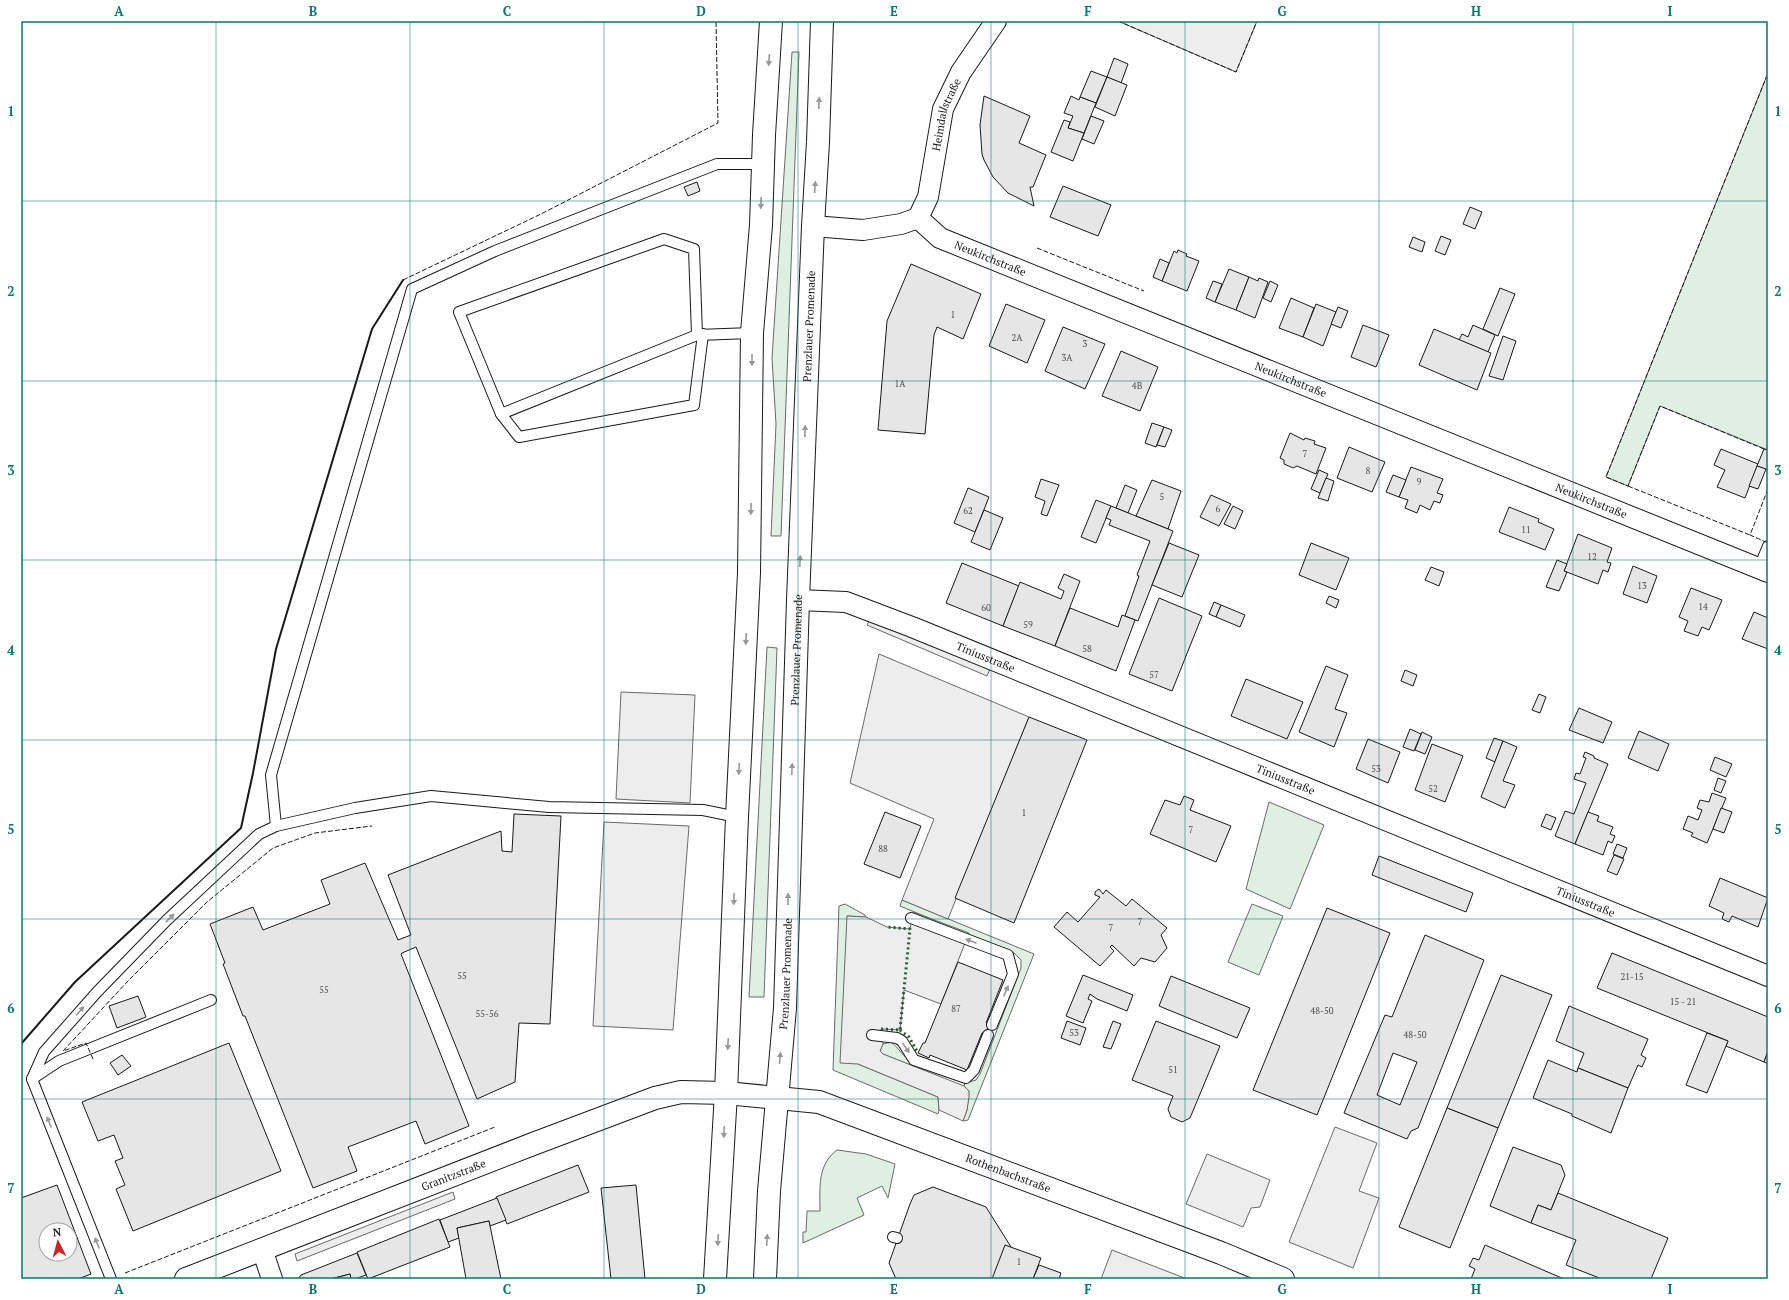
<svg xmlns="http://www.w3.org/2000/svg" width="1789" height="1300" viewBox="0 0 1789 1300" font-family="'PT Serif',serif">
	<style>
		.green { fill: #e0efe3; stroke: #6a6a6a }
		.parking { fill: #ededed; stroke: #6a6a6a }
		.building { fill: #e6e6e6; stroke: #1a1a1a; fill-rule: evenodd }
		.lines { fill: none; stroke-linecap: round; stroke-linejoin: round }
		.lane-casing { stroke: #1a1a1a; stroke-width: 12 }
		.street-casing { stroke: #1a1a1a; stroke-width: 22 }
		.secondary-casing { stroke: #1a1a1a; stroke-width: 24 }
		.primary-casing { stroke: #1a1a1a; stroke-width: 24 }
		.lane { stroke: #fff; stroke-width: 10 }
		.street { stroke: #fff; stroke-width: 20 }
		.secondary { stroke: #fff; stroke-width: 22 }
		.primary { stroke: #fff; stroke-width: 22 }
		.hedge { stroke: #2b5a34; stroke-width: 3; stroke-dasharray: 2 3; stroke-linecap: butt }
		.fence { stroke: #1a1a1a; stroke-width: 1; stroke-dasharray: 5 2; stroke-linecap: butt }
		.wall { stroke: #1a1a1a; stroke-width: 2 }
		.oneway { fill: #989898 }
		.grid { fill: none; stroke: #0f766e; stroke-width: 1; stroke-opacity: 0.55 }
		.labels { text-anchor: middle; stroke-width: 3; stroke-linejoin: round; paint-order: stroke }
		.number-label { font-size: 9px; fill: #4d4d4d }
		.street-label { font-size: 11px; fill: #1a1a1a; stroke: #fff }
		.neatline { fill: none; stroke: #0f766e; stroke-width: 1.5 }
		.grid-label { font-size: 13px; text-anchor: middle; font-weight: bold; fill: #0f766e }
	</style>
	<rect width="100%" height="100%" fill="#fff"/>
	<g class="green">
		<polygon points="792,52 799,52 781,536 771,536 776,424 772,358"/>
		<polygon points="1768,73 1768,450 1660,406 1628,486 1606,477"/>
		<polygon points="767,647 777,648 764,997 749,997"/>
		<polygon points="1269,802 1324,825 1290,909 1246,889"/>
		<polygon points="902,900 1034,954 968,1120 963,1121 967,1110 969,1091 964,1086 965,1083 976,1080 980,1074 1021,968 1021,960 1014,953 900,906"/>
		<polygon points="845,904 865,915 866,917 847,916 858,1064 938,1097 939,1110 938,1114 833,1070 839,906"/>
		<polygon points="1252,904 1283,916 1259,975 1228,962"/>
		<path d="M891,1042c8,6 12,15 20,19l-1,4 -27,-11 -3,-3 3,-7z"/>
		<path d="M837,1150l29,4 29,10 -7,34 -6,-12 -25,12 7,17 -61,28v-11h3l1,-21h13c0,-23 -3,-46 17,-61z"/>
	</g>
	<g class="parking">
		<polygon points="1118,21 1257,21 1236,72"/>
		<polygon points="870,619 990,669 987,676 867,625"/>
		<polygon points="879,654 1029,717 948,919 902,900 934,819 850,783"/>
		<polygon points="621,692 695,695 690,803 616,799"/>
		<polygon points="604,822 689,826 673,1030 593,1026"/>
		<polygon points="913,912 969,933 941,1004 904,990 900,1030 881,1029 883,1044 880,1051 883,1054 964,1086 969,1091 969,1097 967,1110 963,1121 939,1110 938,1097 858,1064 840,1063 847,916 866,917 887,927 910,929"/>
		<polygon points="1335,1127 1377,1143 1359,1191 1379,1198 1353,1268 1289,1242"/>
		<polygon points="1207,1154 1270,1180 1260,1207 1251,1208 1243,1227 1186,1204"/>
		<polygon points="453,1192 455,1199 297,1261 295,1254"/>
		<polygon points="1112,1250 1187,1279 1101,1279"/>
	</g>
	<g class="building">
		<polygon points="1114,58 1128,64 1121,83 1107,77"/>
		<polygon points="1091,71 1107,77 1096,103 1080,97"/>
		<polygon points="1107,77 1127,85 1115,116 1095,107"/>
		<polygon points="984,96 1030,116 1019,143 1046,155 1033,187 1030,187 1034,206 1008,193 993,177 984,160 982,154 980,125"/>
		<polygon points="1071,96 1079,100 1080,97 1096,103 1084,133 1068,128 1073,116 1064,113"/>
		<polygon points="1091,116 1104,121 1094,144 1082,139"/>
		<polygon points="1064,120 1070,122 1068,128 1084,133 1073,161 1051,152"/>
		<polygon points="697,182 700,191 688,196 684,187"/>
		<polygon points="1063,186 1111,205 1098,236 1050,217"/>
		<polygon points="1470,207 1482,212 1475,229 1463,224"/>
		<polygon points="1441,236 1451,240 1445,255 1435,251"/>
		<polygon points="1413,237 1425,242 1422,252 1409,247"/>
		<polygon points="1178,250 1187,254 1186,256 1199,261 1187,291 1162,281 1174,251 1177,253"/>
		<polygon points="1160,259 1169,263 1162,281 1153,277"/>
		<polygon points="911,264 981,294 963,339 937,327 934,335 925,434 878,430 887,321"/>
		<polygon points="1229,269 1249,277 1236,310 1215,302"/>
		<polygon points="1249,277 1258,281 1259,278 1268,282 1255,318 1236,310"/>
		<polygon points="1213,281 1222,284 1215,302 1206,298"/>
		<polygon points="1270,281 1278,285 1271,302 1263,298"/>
		<polygon points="1500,288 1515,294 1498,336 1483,329"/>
		<polygon points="1291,298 1314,308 1303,337 1279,328"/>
		<polygon points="1006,304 1045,320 1027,363 989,346"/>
		<polygon points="1316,304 1336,312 1323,346 1303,337"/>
		<polygon points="1338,307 1348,311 1341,328 1331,324"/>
		<polygon points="1363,325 1389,335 1376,367 1351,357"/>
		<polygon points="1473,325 1495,335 1488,352 1459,340 1462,334 1468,337"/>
		<polygon points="1063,327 1105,344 1085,389 1045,371"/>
		<polygon points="1434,329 1491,353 1477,390 1419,365"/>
		<polygon points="1503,336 1516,341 1503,380 1489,376"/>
		<polygon points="1121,351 1158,367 1140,411 1102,396"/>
		<polygon points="1152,423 1164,427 1156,447 1145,443"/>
		<polygon points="1164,427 1172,430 1165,447 1157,445"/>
		<polygon points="1290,433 1304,440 1305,438 1315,441 1314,444 1326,448 1316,474 1297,466 1293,468 1284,464 1284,460 1280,458"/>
		<polygon points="1349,447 1385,462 1372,492 1337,478"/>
		<polygon points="1721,449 1758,464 1745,498 1717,487 1725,470 1714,465"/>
		<polygon points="1764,449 1768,450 1768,470 1757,466"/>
		<polygon points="1757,466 1766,469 1758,489 1749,486"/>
		<polygon points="1411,467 1443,479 1437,493 1443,495 1440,503 1434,501 1430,510 1420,505 1417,513 1405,508 1408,500 1399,497"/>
		<polygon points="1319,470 1328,474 1320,493 1311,489"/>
		<polygon points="1393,475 1406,480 1399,497 1386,492"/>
		<polygon points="1326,478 1334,481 1328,501 1318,498"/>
		<polygon points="1041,479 1059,485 1047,516 1041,514 1045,501 1035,497"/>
		<polygon points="1152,480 1181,491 1168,529 1136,516"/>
		<polygon points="1125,485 1137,490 1128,513 1116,508"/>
		<polygon points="968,488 989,497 975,532 954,523"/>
		<polygon points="1211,495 1231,504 1219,526 1200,517"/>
		<polygon points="1096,500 1111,506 1096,543 1081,537"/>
		<polygon points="1111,506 1173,531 1138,621 1125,616 1139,576 1137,575 1150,541 1109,525 1111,520 1106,518"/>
		<polygon points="1233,506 1243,511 1235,529 1224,524"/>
		<polygon points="1509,507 1539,519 1538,522 1554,529 1545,550 1499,532"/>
		<polygon points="984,510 1003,518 990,550 971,542"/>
		<polygon points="1578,534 1612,548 1607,562 1611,563 1608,572 1603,570 1598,584 1564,571"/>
		<polygon points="1169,543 1199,555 1182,597 1152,585"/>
		<polygon points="1311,543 1349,558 1336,590 1299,575"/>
		<polygon points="1557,560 1567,564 1564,571 1567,572 1559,591 1546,587"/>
		<polygon points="962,563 1019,586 1003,626 946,603"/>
		<polygon points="1633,566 1657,576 1647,603 1623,594"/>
		<polygon points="1431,567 1444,572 1439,586 1425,580"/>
		<polygon points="1064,574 1080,581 1055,646 1003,626 1020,582 1061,599 1064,591 1058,588"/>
		<polygon points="1691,588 1722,600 1709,630 1702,627 1698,636 1684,631 1688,621 1679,617"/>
		<polygon points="1329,596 1339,600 1336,608 1326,603"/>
		<polygon points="1159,598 1202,616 1172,691 1129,674"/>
		<polygon points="1214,602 1221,605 1216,617 1209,614"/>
		<polygon points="1221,605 1245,615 1240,627 1216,617"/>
		<polygon points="1070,608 1118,627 1122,615 1135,620 1116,671 1055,646"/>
		<polygon points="1754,612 1768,618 1768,649 1742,639"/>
		<polygon points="1326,666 1348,675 1335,709 1347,713 1334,747 1299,732"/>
		<polygon points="1405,670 1417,675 1413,686 1401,681"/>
		<polygon points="1246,679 1303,702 1287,739 1231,716"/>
		<polygon points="1539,694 1546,697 1540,713 1532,710"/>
		<polygon points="1579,708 1612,722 1603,743 1569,730"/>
		<polygon points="1029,717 1087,740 1014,923 955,898"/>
		<polygon points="1410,729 1421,734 1414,751 1403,747"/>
		<polygon points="1639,731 1669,744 1658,771 1628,758"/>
		<polygon points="1422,732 1432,737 1425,754 1415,750"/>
		<polygon points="1494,738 1503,741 1495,762 1486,758"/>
		<polygon points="1368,739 1400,752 1388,783 1356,769"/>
		<polygon points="1503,741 1517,747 1503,781 1515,785 1505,808 1481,797"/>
		<polygon points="1432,744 1463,756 1445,802 1415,790"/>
		<polygon points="1585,752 1594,756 1594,758 1608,764 1575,844 1555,836 1565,811 1574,814 1586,783 1574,779 1576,773 1580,774 1586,758 1583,757"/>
		<polygon points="1715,757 1732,764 1726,777 1710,770"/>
		<polygon points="1718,778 1726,781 1721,793 1714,790"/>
		<polygon points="1712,793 1726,798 1707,843 1691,836 1693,833 1683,829 1688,816 1698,820 1702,810 1697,808 1700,800 1709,802"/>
		<polygon points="1184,796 1194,800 1190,810 1231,826 1216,862 1150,834 1165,800 1180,805"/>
		<polygon points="1721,808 1732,812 1724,833 1713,829"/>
		<polygon points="885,812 921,826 900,878 864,864"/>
		<polygon points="1588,812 1599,816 1597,821 1613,827 1610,834 1615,836 1612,843 1608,841 1603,855 1575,844"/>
		<polygon points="514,814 561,816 550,1024 519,1023 515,1082 477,1099 416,947 402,953 401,954 469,1126 425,1144 416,1121 348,1147 357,1171 313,1188 245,1016 243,1016 223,964 225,963 210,924 253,907 263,930 330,904 321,880 365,863 398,940 411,935 388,875 501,831 502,851 512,852"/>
		<polygon points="1546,814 1556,818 1551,830 1541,826"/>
		<polygon points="1617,844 1627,848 1623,858 1613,854"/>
		<polygon points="1614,855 1624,859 1617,875 1607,871"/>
		<polygon points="1379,856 1473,893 1466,912 1372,875"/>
		<polygon points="1720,878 1768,898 1758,927 1732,916 1729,922 1722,919 1724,913 1709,906"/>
		<polygon points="1099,889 1103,894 1106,890 1126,906 1132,899 1167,928 1161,935 1167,948 1155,962 1141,958 1134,966 1112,945 1110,947 1114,951 1100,966 1054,927 1067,912 1078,922 1100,897 1095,895 1095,892"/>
		<polygon points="1327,908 1390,933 1317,1115 1253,1090"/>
		<path d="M1425,935l59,25 -66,168 -7,3 -4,8 -63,-26 41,-98 7,2zM1393,1053l24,9 -17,43 -23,-10z"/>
		<polygon points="1612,953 1768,1017 1768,1051 1764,1062 1726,1046 1728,1041 1597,988"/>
		<polygon points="958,962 1003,980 986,1023 989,1025 985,1034 982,1033 967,1070 930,1055 929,1058 918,1053 923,1043 925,1043"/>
		<polygon points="1083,975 1133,995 1127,1011 1097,999 1090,994 1088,999 1092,1001 1083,1023 1066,1016"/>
		<polygon points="1501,975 1552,995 1498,1128 1447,1108"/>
		<polygon points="1171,976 1250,1008 1237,1038 1159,1006"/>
		<polygon points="138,996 146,1017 117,1028 109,1006"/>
		<polygon points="1569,1006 1648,1039 1641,1055 1646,1058 1642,1067 1638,1065 1628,1088 1578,1068 1584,1053 1556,1041"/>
		<polygon points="1067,1021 1086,1028 1080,1045 1061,1038"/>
		<polygon points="1113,1021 1121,1024 1111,1049 1103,1047"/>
		<polygon points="1156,1021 1220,1046 1190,1118 1182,1122 1171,1117 1168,1109 1173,1096 1132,1080"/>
		<polygon points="1707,1033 1728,1041 1707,1093 1686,1085"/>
		<polygon points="229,1043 281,1171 133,1231 116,1189 125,1185 115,1161 123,1158 114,1135 98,1141 82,1102"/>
		<polygon points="1768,1051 1768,1064 1764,1062"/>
		<polygon points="122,1055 131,1066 118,1075 110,1063"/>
		<polygon points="1548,1060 1577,1072 1578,1068 1628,1088 1611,1133 1572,1116 1572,1114 1533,1098"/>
		<polygon points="1447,1108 1498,1128 1450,1248 1399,1227"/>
		<polygon points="1513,1147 1561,1165 1565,1175 1551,1210 1538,1205 1531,1223 1490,1206"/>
		<polygon points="578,1165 589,1192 507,1224 496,1197"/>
		<path d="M57,1185l34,89 -13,5h-57v-81zM46,1230h24v24h-24z"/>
		<polygon points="636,1185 645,1279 611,1279 601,1188"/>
		<polygon points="933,1187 986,1207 1011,1247 998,1279 896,1279 889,1263 910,1204 914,1195"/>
		<polygon points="1558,1193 1668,1238 1651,1279 1602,1279 1566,1265 1576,1240 1531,1223 1538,1205 1551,1210"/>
		<polygon points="497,1198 506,1220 490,1226 489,1221 457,1228 459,1238 448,1242 440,1220"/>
		<polygon points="439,1219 450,1247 368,1279 357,1252"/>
		<polygon points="489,1221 501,1279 466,1279 457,1228"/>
		<polygon points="1005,1245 1041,1258 1033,1279 992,1279"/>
		<polygon points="1485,1245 1564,1279 1471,1279 1475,1269 1469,1266 1473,1258 1479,1260"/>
		<polygon points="357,1253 366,1275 355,1279 351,1279 350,1274 331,1279 298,1279 301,1275"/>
		<polygon points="1039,1265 1061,1273 1059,1279 1033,1279"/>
		<polygon points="350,1274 351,1279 331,1279"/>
	</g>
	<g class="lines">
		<g class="lane-casing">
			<g id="lane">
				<polyline points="697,335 694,249 664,239 459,312 501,414 519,437 694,405 703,334"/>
				<polyline points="501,414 697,335 752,333"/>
				<polyline points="1759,568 1768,546"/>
				<polyline points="276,826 271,775 412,289 495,251 717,164 763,164"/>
				<polyline points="911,918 1008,955 1013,974 992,1025"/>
				<polyline points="872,1035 897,1038 902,1041 914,1060 966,1078 974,1070 988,1035"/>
				<polyline points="32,1079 59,1061 211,1000"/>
				<polyline points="893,1237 897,1238"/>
				<polyline points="111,1279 32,1079 44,1052 97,992 167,920 259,834 276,826 355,808 431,796 549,807 703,810 737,817"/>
			</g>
		</g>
		<g class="street-casing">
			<g id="street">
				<path id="s1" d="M918,218l22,20 828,334"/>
				<path id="s2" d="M918,218l10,-21 15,-88 18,-37 35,-51"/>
				<polyline points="813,226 863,230 901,224 918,218"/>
				<path id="s3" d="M798,600l48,2 66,25 856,349"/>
				<polyline points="262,1249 272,1279"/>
			</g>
		</g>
		<g class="secondary-casing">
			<g id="secondary">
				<path id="s4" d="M186,1279l347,-135 122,-46 26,-6 45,1 93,9 402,151 62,26"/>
			</g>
		</g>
		<g class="primary-casing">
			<g id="primary">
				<polyline points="715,1279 726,1093 737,817 749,573 752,333 761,225 764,135 771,21"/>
				<path id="s5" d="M765,1279l4,-88 16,-183 13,-408 15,-374 5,-84 4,-121"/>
			</g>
		</g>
		<use href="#lane" class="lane"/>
		<use href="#street" class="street"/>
		<use href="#secondary" class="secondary"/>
		<use href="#primary" class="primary"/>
		<g class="hedge">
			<polyline points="881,1029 900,1030 910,929 887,927"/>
			<polyline points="900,1030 909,1037 918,1053"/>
		</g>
		<g class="fence">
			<polyline points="1118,21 1236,72 1257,21"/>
			<polyline points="1037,248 1144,291"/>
			<polyline points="403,280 541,214 718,123 716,21"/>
			<polyline points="1764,449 1660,406 1628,486 1606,477 1768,73"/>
			<polyline points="1628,486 1750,535"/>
			<polyline points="1768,489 1750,535 1768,543"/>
			<polyline points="93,1059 86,1043 63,1051 128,981 207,902 273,848 315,833 372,826"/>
			<polyline points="125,1273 495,1127"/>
		</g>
		<polyline class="wall" points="21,1044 75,982 241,828 253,773 276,649 372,329 403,280"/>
	</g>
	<defs><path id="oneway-solid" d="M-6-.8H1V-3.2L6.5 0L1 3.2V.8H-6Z"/></defs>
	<g class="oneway">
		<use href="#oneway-solid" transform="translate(769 60) rotate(94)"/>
		<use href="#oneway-solid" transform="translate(819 103) rotate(-88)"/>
		<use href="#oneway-solid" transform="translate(815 187) rotate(-86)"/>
		<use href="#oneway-solid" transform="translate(761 203) rotate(92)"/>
		<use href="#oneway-solid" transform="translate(752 360) rotate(90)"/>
		<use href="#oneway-solid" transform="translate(805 431) rotate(-88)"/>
		<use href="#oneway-solid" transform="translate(751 509) rotate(91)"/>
		<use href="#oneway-solid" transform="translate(800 561) rotate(-88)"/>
		<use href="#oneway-solid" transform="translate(746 639) rotate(93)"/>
		<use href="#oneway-solid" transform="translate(739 769) rotate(93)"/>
		<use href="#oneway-solid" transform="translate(792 769) rotate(-88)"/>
		<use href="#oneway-solid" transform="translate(734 899) rotate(92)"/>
		<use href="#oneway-solid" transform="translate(788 899) rotate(-89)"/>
		<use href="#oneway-solid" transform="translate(170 918) rotate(-44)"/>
		<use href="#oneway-solid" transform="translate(971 941) rotate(-159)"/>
		<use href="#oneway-solid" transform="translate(1006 991) rotate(-67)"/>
		<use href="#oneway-solid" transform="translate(80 1011) rotate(-49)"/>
		<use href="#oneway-solid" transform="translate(728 1044) rotate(93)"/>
		<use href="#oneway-solid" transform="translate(906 1048) rotate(56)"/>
		<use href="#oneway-solid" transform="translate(780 1058) rotate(-85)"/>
		<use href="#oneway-solid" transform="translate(49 1122) rotate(-112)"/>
		<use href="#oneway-solid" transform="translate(724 1132) rotate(93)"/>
		<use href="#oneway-solid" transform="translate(718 1240) rotate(93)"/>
		<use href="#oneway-solid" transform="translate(767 1240) rotate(-87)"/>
		<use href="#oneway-solid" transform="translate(97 1243) rotate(-112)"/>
	</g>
	<path class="grid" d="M216,21v1258M410,21v1258M604,21v1258M798,21v1258M991,21v1258M1185,21v1258M1379,21v1258M1573,21v1258M21,201h1747M21,381h1747M21,560h1747M21,740h1747M21,919h1747M21,1099h1747"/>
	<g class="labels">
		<g class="number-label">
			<text x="953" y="318">1</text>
			<text x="1017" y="341">2A</text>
			<text x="1085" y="347">3</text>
			<text x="1067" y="361">3A</text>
			<text x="900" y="387">1A</text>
			<text x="1137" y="389">4B</text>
			<text x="1305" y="457">7</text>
			<text x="1368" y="474">8</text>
			<text x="1419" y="485">9</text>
			<text x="1162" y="500">5</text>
			<text x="1218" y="512">6</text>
			<text x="968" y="514">62</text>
			<text x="1526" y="533">11</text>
			<text x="1592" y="560">12</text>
			<text x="1642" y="589">13</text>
			<text x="1703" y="610">14</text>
			<text x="986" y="611">60</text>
			<text x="1028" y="628">59</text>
			<text x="1087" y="652">58</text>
			<text x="1154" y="678">57</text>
			<text x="1376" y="772">53</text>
			<text x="1433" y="792">52</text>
			<text x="1024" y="816">1</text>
			<text x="1191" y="833">7</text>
			<text x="883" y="852">88</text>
			<text x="1140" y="925">7</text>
			<text x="1111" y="931">7</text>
			<text x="462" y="979">55</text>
			<text x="1632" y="980">21-15</text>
			<text x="324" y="993">55</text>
			<text x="1683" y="1005">15 - 21</text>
			<text x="956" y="1012">87</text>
			<text x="1322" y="1014">48-50</text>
			<text x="487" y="1017">55-56</text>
			<text x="1074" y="1036">53</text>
			<text x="1415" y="1038">48-50</text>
			<text x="1173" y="1073">51</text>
			<text x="1019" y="1265">1</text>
		</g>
		<g class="street-label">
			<text dy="4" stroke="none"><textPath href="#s2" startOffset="108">Heimdallstraße</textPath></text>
			<text dy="4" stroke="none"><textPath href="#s1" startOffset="84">Neukirchstraße</textPath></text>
			<text dy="4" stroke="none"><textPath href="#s5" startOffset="954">Prenzlauer Promenade</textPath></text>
			<text dy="4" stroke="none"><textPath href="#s1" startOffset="408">Neukirchstraße</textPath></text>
			<text dy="4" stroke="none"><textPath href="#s1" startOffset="732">Neukirchstraße</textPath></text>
			<text dy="4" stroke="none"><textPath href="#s5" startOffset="630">Prenzlauer Promenade</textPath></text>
			<text dy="4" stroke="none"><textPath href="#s3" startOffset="198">Tiniusstraße</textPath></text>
			<text dy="4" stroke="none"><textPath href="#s3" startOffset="522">Tiniusstraße</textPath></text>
			<text dy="4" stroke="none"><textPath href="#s3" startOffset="846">Tiniusstraße</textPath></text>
			<text dy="4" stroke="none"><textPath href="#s5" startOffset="306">Prenzlauer Promenade</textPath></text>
			<text dy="4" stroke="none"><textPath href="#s4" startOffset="870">Rothenbachstraße</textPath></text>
			<text dy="4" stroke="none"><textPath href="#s4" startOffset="287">Granitzstraße</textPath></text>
		</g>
	</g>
	<rect width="1789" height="1300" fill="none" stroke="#ffffff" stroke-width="44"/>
	<g transform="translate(58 1242) rotate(354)"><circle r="19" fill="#ffffff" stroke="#a3a3a3"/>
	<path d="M0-3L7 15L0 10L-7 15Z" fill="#c62828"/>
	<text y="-6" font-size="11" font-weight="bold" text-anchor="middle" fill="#1a1a1a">N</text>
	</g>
	<rect x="22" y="22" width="1745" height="1256" class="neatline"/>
	<g class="grid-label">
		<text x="119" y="16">A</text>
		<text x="313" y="16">B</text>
		<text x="507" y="16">C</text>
		<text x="701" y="16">D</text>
		<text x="894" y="16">E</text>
		<text x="1088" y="16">F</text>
		<text x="1282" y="16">G</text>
		<text x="1476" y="16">H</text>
		<text x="1670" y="16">I</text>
		<text x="11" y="116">1</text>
		<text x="1778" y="116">1</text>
		<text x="11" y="296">2</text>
		<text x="1778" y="296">2</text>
		<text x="11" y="475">3</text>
		<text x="1778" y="475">3</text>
		<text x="11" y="655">4</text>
		<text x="1778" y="655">4</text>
		<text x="11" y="834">5</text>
		<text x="1778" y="834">5</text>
		<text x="11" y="1013">6</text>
		<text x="1778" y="1013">6</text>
		<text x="11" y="1193">7</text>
		<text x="1778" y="1193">7</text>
		<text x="119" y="1294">A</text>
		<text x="313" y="1294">B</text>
		<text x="507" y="1294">C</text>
		<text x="701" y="1294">D</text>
		<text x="894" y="1294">E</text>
		<text x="1088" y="1294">F</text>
		<text x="1282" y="1294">G</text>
		<text x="1476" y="1294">H</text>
		<text x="1670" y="1294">I</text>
	</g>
</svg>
